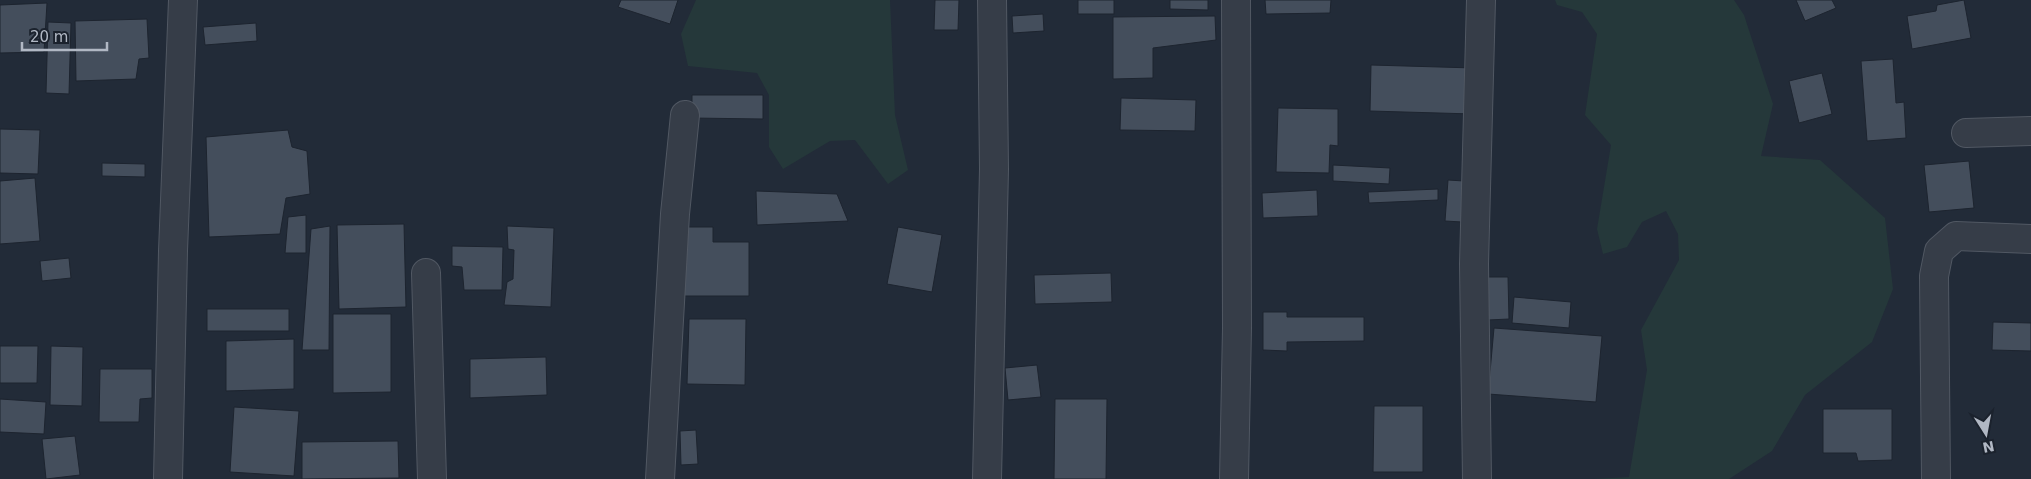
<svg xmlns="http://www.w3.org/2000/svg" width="2031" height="479" viewBox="0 0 2031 479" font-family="'DejaVu Sans',sans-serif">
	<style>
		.green { fill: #25383a }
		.building { fill: #444e5c; stroke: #1d242f }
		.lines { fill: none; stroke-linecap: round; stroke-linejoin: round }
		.minor-casing { stroke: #515863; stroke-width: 30 }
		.minor { stroke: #363d48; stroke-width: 28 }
	</style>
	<rect width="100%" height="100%" fill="#222b38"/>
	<g class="green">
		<polygon points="696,0 890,0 895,115 908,170 888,184 855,140 830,141 783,169 769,147 769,95 757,73 688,66 681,34"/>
		<polygon points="1555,0 1734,0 1744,15 1773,104 1761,156 1820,160 1885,218 1893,289 1872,342 1805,395 1772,451 1729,479 1593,479 1629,477 1647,370 1641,330 1679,260 1678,234 1666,211 1642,222 1627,247 1603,254 1597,229 1611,145 1585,115 1597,34 1582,12 1557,5"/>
	</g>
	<g class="building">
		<polygon points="621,0 678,0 670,24 618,7"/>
		<polygon points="935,0 959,0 958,30 934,30"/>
		<rect x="1078" y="0" width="36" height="14"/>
		<polygon points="1170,0 1208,0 1208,10 1170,9"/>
		<polygon points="1265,0 1331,0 1330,13 1266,14"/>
		<polygon points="1796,0 1832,0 1836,8 1805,21"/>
		<polygon points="1964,0 1971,38 1912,49 1907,16 1936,11 1937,5"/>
		<polygon points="47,3 44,52 0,53 0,5"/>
		<polygon points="1043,14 1044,31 1013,33 1012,16"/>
		<polygon points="1215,16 1216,40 1153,48 1153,78 1113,79 1113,17"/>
		<polygon points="147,19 149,58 139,59 136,79 76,81 75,21"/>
		<polygon points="48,22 71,23 69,94 46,93"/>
		<polygon points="256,23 257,41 205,45 203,27"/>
		<polygon points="1893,59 1896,103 1904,102 1906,138 1867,141 1861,61"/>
		<polygon points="1371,65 1474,68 1473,114 1370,111"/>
		<polygon points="1822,73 1832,114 1799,123 1789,81"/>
		<polygon points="692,95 763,95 763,119 692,118"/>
		<polygon points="1121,98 1196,100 1195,131 1120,130"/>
		<polygon points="1278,108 1338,109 1338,146 1330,145 1329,173 1276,172"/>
		<polygon points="0,129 40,130 38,174 0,173"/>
		<polygon points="288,130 292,147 307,151 310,194 286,198 280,234 209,237 206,137"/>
		<polygon points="1969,161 1974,208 1929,212 1924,165"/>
		<polygon points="102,163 145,164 145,177 102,176"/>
		<polygon points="1333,165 1390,168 1389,184 1333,181"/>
		<polygon points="35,178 40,241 0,244 0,181"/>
		<polygon points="1448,180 1464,181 1462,222 1445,221"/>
		<polygon points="1438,189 1438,200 1369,203 1368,192"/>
		<polygon points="1317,190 1318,216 1263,218 1262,193"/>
		<polygon points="756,191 837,194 848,221 757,225"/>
		<polygon points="306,215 306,253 285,253 288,217"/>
		<polygon points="404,224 406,307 339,309 337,225"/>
		<polygon points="330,226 329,350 302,350 311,229"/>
		<polygon points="507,226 554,228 551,307 504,305 507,282 513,279 514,250 508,249"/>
		<polygon points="682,227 713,227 713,242 749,242 749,296 682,296"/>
		<polygon points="898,227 942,235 932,292 887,284"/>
		<polygon points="452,246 503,247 502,290 464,290 462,267 452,266"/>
		<polygon points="69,258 71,278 42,281 40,261"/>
		<polygon points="1111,273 1112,302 1035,304 1034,275"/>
		<polygon points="1487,277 1508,277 1509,319 1488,320"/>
		<polygon points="1514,297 1571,302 1569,328 1512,323"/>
		<rect x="207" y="309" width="82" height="22"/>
		<polygon points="1263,312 1287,312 1287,317 1364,317 1364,341 1287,342 1287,351 1263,350"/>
		<polygon points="333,314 391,314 391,392 333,393"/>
		<polygon points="689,319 746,319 745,385 687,384"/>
		<polygon points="1993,322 2031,323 2031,351 1992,350"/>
		<polygon points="1494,328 1602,336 1596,402 1488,394"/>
		<polygon points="294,339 294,389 226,391 226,341"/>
		<polygon points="0,346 38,346 37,383 0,383"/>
		<polygon points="51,346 83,347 82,406 50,405"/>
		<polygon points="546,357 547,395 470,398 470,359"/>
		<polygon points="1037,365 1041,397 1008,400 1005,368"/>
		<polygon points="100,369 152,369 152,398 140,399 139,422 99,422"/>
		<polygon points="0,399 46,402 44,434 0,432"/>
		<polygon points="1055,399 1107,399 1106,479 1054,479"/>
		<polygon points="1374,406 1423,406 1423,472 1373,472"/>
		<polygon points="234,407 299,411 294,476 230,472"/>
		<polygon points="1823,409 1892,409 1892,460 1858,461 1856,453 1823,453"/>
		<polygon points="696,430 698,464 681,465 680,431"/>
		<polygon points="75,436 80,475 46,479 42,439"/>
		<polygon points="398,441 399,478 302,479 302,442"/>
	</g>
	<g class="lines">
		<g class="minor-casing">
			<g id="minor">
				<polyline points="1966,133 2031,131"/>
				<polyline points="426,273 432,479"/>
				<polyline points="168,479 173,251 183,0"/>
				<polyline points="660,479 675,214 685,115"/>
				<polyline points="987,479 994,169 992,0"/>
				<polyline points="1234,479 1237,328 1236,0"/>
				<polyline points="1477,479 1474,264 1481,0"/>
				<polyline points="1936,479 1934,276 1939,251 1956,236 2031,239"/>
			</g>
		</g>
		<use href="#minor" class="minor"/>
	</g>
	<g transform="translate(1986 434) rotate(169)" stroke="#1b222d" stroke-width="4" paint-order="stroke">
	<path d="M0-4L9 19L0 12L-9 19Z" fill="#b1b8c4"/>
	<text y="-8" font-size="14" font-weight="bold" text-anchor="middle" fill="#b1b8c4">N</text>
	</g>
	<path d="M22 42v8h85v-8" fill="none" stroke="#b1b8c4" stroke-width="2.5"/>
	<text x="30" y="42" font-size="15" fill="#b1b8c4" stroke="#1b222d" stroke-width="4" paint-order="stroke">20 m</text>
</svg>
